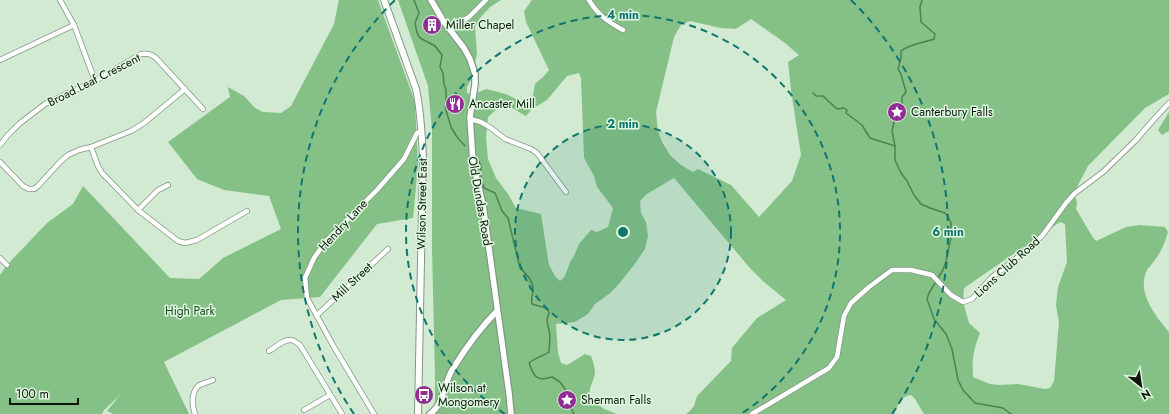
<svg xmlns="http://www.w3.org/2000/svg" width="1169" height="414" viewBox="0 0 1169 414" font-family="Jost,sans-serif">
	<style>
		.green { fill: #85c087; fill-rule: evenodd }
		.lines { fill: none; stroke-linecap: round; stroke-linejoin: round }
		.stream { stroke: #4b834e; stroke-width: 1.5 }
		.minor-casing { stroke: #819881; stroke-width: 6 }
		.tertiary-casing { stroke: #819881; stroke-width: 8 }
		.secondary-casing { stroke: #819881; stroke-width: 8 }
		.minor { stroke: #fff; stroke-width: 4.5 }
		.tertiary { stroke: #fff; stroke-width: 5.5 }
		.secondary { stroke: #fff; stroke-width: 6 }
		.ring { fill: none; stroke: #0f766e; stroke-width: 2; stroke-dasharray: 7 5 }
		.labels { text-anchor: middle; stroke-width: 3; stroke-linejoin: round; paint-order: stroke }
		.poi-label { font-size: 12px; fill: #0c140c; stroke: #def7de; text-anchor: start }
		.street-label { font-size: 12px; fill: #0c140c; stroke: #def7de }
		.park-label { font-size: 12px; fill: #134a1b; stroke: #def7de }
		.centre { fill: #0f766e; stroke: #def7de; stroke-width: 2 }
		.ring-label { font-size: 12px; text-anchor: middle; font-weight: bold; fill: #0f766e; stroke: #def7de; stroke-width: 3; stroke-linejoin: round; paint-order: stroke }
	</style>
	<rect width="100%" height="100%" fill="#d1ead1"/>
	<g class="green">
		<polygon points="339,0 378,0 415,102 418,166 413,218 377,224 320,297 281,300 164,362 189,414 113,414 107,411 120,395 104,410 102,414 0,414 0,275 6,266 47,223 73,204 83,186 170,278 199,279 223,258 281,229 269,196 224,190 197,179 168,142 230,97 228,87 244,96 255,108 263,112 281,113 291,106 334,24"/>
		<path d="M398,0h103l-11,7 -10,11 -5,9 2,27 -6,26 -4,7v6l5,2 14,-6 20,5 21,11 5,-4 3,-17 9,-8 5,-6 -23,-48 -2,-11 8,-11h637v94l-24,14 -57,58 -10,19 -3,10 2,8 -1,6 16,27 4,5 30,-14 14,-2 25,2 3,5c-3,11 -7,20 -13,28 -3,4 -6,7 -8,10 -11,23 9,46 22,62v82h-245l-9,-15 -4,-4c-11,1 -13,11 -17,19h-208l3,-2 5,-6 3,-10 34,-35 1,-13 25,-30 29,-18 -22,-18 -15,-15 -75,-89 -27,16 -7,7 1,12 5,9 2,14 -3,13 -11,16 -15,19 -10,10 -14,10 -7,10 -13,8 -19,2 2,29 3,10 6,2 18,-11 6,2c2,5 4,11 4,17 -2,11 -7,14 -5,26l14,10 13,5h-182v-39l-3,-126v-119l-4,-44zM751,19l34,24 14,12 -11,7 3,28 10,65 -9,26 -33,36 -28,-32 -33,-16 -5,3 -12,-7 -11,-10 -8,-13 -4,-11 -2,-19 18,-75 7,-12 9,-4 31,7 15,1zM579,73l2,5 3,80 10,18 3,11 16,21 -5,19 -11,5 -6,-2 -12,14 -5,12 -4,6 -5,14 -5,5 -5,-5 -6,-11 -8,-51 -25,-6 -8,-14 -12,-16 -8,-19 -2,-21 2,-21 15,-14 23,13 6,-7 15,-9 20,-24zM1060,222l5,2 2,38 -9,25 -2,18 3,17 -5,59 -4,7 -5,1 -27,-5 -18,1 -10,-1 -17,-7c-1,-19 0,-26 7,-44l-11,-10 -6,-21 1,-14z"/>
		<polygon points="1169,112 1169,131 1162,135 1158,130"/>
	</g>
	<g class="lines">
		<g class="stream">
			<polyline points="414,0 419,13 415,23 417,33 420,38 435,46 442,55 440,67 443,73 444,84 446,90 446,110 451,127 457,137 465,146"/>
			<path d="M922,0l-2,7 1,15 14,12 -1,5c-11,4 -24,5 -33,12v7l-3,11 3,5 5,18 -4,5v8l-2,6 -6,11 -2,9 3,15v14l6,13 6,8 7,14 7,9 9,4 15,5 3,3 3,7v14l-5,24 -3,9 -14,23 -2,6 7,20 12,15 6,15 6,31 5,10 12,13 28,5 8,6"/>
			<polyline points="813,93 816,96 823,96 837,109 844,108 847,110 846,113 862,125 870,138 895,146"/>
			<path d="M478,159l3,7v12l3,10 11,5 7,18 6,7 12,50c6,6 14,13 13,23 -1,5 -2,8 -1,13 6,3 9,0 16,6l1,3 -2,7 3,16 -1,16c-6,4 -14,6 -20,11 5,14 8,19 23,14l8,5 5,7 2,11 7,14"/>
		</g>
		<g class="minor-casing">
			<g id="minor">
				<polyline points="60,0 74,25 95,81"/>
				<path d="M589,0c9,15 19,22 34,30"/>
				<polyline points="449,29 469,17 486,0"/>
				<polyline points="0,60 74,25"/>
				<polyline points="470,119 481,122 491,128 505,139 531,149 537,153 566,192"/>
				<path d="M0,145l8,-10 11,-11 26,-20 50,-23 46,-27c7,-1 10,0 15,4l47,51"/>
				<polyline points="91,147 98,166 102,173 138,210 178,241 185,243 197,240 247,211"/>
				<polyline points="0,162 23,186 29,189 34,189 38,186 60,162 68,155 79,150 91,147 131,131 144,123 185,89"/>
				<polyline points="138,210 158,190 168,185"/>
				<polyline points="0,258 7,265"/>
				<polyline points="317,315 388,249"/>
				<path d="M269,351c6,-3 14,-12 22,-11 3,0 6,3 9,5l42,69"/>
				<polyline points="304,410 330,395"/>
				<path d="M195,414c-3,-8 -4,-21 3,-28 4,-3 11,-4 15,-6"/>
				<polyline points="374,414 334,347 307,298 305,278 314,258 326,241 377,190 404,159 417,133 421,131"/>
				<polyline points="752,414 829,368 837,357 844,316 851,303 869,287 892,270 911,270 932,275 951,295 963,302 972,299 991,278 1012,262 1042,236 1066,203 1075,193 1103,172 1135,141 1156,117 1169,103"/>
			</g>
		</g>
		<g class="tertiary-casing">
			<g id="tertiary">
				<polyline points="431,0 444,22 464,48 470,59 475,74 475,84 470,117 473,163 483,205 509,393 511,414"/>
				<path d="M430,414c14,-10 14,-30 22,-44 13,-21 28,-42 45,-59"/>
			</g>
		</g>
		<g class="secondary-casing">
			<path id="secondary" d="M384,0l32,89c5,23 6,47 7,70l-5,255"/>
		</g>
		<use href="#minor" class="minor"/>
		<use href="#tertiary" class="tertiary"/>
		<use href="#secondary" class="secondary"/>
	</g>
	<circle cx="623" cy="232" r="108" fill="#0f766e" fill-opacity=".12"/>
	<g class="ring">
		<circle cx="623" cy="232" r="108"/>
		<path d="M505 414A217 217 0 1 1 741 414"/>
		<path d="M354 414A325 325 0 0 1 395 0M851 0A325 325 0 0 1 892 414"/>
	</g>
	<defs>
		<g id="building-disc" transform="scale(1)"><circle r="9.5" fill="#902e96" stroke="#def7de"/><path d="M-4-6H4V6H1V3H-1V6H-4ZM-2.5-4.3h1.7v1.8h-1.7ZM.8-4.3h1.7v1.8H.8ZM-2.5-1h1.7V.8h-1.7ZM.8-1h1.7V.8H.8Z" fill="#fff"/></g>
		<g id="restaurant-disc" transform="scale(1)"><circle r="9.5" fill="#902e96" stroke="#def7de"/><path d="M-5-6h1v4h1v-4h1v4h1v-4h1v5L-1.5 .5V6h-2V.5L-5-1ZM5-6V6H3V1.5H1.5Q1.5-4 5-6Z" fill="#fff"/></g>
		<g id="sight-disc" transform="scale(1)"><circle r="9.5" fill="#902e96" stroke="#def7de"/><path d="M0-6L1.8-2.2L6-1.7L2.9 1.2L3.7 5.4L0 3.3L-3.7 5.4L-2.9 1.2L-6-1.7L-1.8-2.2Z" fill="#fff"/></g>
		<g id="bus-disc" transform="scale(1)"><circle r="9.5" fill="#902e96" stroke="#def7de"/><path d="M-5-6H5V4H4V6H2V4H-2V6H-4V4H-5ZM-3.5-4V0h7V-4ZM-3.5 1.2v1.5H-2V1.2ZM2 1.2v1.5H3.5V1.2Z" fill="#fff"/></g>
	</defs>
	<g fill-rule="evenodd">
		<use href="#building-disc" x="432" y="25"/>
		<use href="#restaurant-disc" x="455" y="104"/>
		<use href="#sight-disc" x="897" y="112"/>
		<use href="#bus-disc" x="424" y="395"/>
		<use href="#sight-disc" x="567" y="400"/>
	</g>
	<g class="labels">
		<g class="poi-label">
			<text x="446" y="29">Miller Chapel</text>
			<text x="469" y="108">Ancaster Mill</text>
			<text x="911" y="116">Canterbury Falls</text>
			<text x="438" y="392">Wilson at<tspan x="438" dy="14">Mongomery</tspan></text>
			<text x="581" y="404">Sherman Falls</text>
		</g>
		<g class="street-label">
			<text transform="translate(94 80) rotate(-27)" y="4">Broad Leaf Crescent</text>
			<text transform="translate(480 201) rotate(80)" y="4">Old Dundas Road</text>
			<text transform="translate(422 204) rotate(-89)" y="4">Wilson Street East</text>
			<text transform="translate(343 225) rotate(-47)" y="4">Hendry Lane</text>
			<text transform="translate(1007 267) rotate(-42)" y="4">Lions Club Road</text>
			<text transform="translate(352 282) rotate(-43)" y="4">Mill Street</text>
		</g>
		<g class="park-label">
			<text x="190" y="315">High Park</text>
		</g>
	</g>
	<circle cx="623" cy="232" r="6" class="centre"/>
	<g class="ring-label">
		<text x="623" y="19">4 min</text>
		<text x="623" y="128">2 min</text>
		<text x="948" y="236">6 min</text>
	</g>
	<g transform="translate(1141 386) rotate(150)" stroke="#def7de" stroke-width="3" paint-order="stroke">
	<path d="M0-3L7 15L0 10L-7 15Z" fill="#0c140c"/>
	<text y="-6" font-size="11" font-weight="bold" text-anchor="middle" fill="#0c140c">N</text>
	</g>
	<path d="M10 398v6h68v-6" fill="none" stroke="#0c140c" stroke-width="2"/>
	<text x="16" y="398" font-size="12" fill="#0c140c" stroke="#def7de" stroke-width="3" paint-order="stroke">100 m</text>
</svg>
